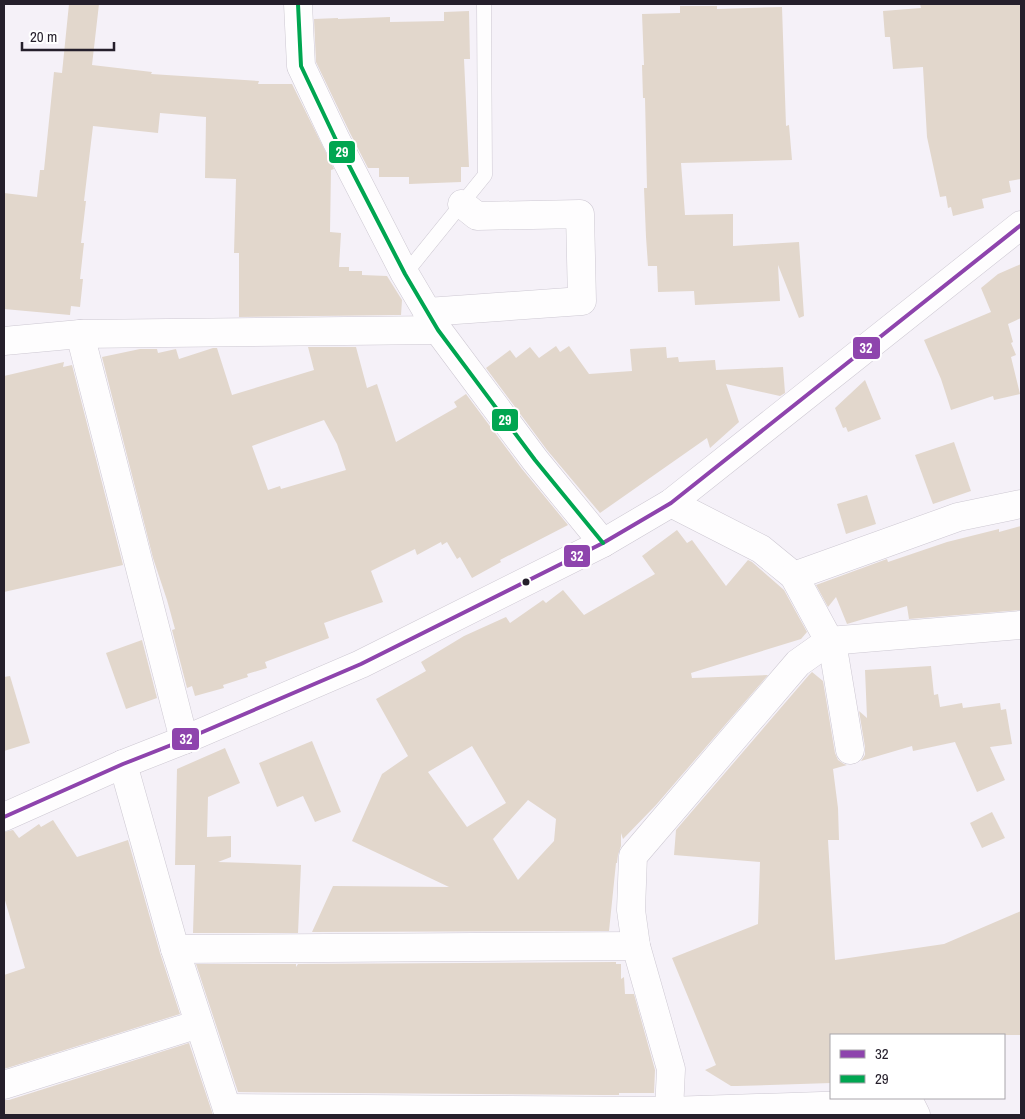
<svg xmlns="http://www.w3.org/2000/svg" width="1025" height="1119" viewBox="0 0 1025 1119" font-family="'Archivo Narrow',sans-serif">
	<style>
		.building { fill: #e2d7cc; fill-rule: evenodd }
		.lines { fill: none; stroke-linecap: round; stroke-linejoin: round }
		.lane-casing { stroke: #cdc8d2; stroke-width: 15 }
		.street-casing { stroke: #cdc8d2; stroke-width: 29 }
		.primary-casing { stroke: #cdc8d2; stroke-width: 29 }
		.lane { stroke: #fefdfe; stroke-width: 14 }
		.street { stroke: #fefdfe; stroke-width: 28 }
		.primary { stroke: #fefdfe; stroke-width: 28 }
		.bus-1-casing { stroke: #fff; stroke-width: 8 }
		.bus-2-casing { stroke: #fff; stroke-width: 8 }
		.bus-1 { stroke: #8e44ad; stroke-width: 4 }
		.bus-2 { stroke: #00a651; stroke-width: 4 }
		.bus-dot { fill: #251f2b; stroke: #fff; stroke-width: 2 }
		.line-badge { stroke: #fff; stroke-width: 2 }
		.badge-label { font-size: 14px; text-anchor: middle; font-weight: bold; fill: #fff }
	</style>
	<rect width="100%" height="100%" fill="#f5f1f8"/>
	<g class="building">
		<polygon points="69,4 99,4 92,65 152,72 151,74 259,81 258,84 292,84 334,169 331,170 330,232 341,233 339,267 349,267 349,271 362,271 362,275 387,276 402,300 401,315 239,317 239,253 234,253 236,179 205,178 206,117 160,113 158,133 93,126 84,201 86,201 81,243 84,243 80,279 83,279 80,307 71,306 70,315 4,309 4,193 37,197 40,170 44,170 54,72 62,73"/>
		<polygon points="920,4 1021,4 1021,179 1009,181 1011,192 982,199 984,208 953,216 951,207 948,208 946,196 940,197 927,137 923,67 893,69 890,37 885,37 883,11 921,8"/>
		<polygon points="680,6 717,6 717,9 782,7 786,126 789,125 792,160 681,163 685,215 733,214 733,246 799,242 804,316 799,318 778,265 780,301 695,305 694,291 658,292 657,266 648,266 646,237 644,188 647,188 645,98 643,98 642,65 644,65 642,14 680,13"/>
		<polygon points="469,11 470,59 464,59 469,167 461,167 461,182 409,184 409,177 379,177 379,168 368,168 350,133 316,62 314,19 338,18 338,19 390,17 390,22 444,21 444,12"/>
		<polygon points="1021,264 1021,318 1008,324 1013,342 1011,343 1016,355 1011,357 1020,394 994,400 993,396 951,410 941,379 924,340 991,312 981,288 998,274"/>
		<polygon points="556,346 560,352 569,346 589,374 632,371 630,349 666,347 667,358 678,357 679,362 715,360 716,370 783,367 785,393 780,396 726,384 739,422 710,448 707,438 600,513 547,450 486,368 510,350 516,358 530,347 539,358"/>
		<path d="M308,347h48l11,41 10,-4 19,58 61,-35 -3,-5 12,-8 56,75 46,56 -68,35 1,2 -29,16 -12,-21 -3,2 -10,-17 -5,3 -1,-3 -24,13 -2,-6 -44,22 12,31 -59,21 5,15 -64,24 2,6 -20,6 1,3 -25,8 1,3 -29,8 -3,-10 -5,2 -15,-58 3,-1 -8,-29 -14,-42 -51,-201 38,-8h17l1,4 18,-4 3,10 34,-11h4l15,47 82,-25zM324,420l13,24 9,26 -65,19 -1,-3 -12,4 -16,-44z"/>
		<polygon points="64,362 63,367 72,365 123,565 4,592 4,376"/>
		<polygon points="865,380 881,419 848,432 846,427 843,428 835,408"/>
		<polygon points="954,442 971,491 933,504 915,455"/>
		<polygon points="867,495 876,524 846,534 837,504"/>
		<polygon points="1021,526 1021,610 909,619 907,606 847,624 836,597 828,607 816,585 887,559 888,562 947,542 999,529 999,532"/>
		<path d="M677,530l10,13 5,-3 34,46 22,-26 4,2 32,28 23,42 -6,7 -110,34 1,5 76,-3 -112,130 -33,34 -2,-6v13l-3,9 -1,8h-1l-7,68 -297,1 21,-46 116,1 -97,-46 30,-67 26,-18 -32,-57 50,-28 -5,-9 43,-26 42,-19 4,6 33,-23 3,3 17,-13 21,25 71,-41 -13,-18zM472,746l34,57 -39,24 -39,-55zM528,800l28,19 -2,22 -36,39 -25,-41z"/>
		<polygon points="142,640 157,698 126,709 106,653"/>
		<polygon points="931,666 934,695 938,694 940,707 962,703 963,708 1000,703 1001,710 1006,709 1012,744 990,747 1005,780 977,792 955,742 913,751 912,746 861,761 865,755 865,747 859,711 867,718 865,670"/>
		<polygon points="812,672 823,681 835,753 838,760 844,764 847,765 833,769 838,808 839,840 828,840 835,960 944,944 1021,911 1021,1035 831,1035 831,1083 737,1086 731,1086 705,1070 716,1065 672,958 758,924 760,862 674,855 676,830 809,675"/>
		<polygon points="10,676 30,743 4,751 4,677"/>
		<polygon points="312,741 341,812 315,822 303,796 277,807 259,763"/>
		<polygon points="225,748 240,783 208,797 207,837 231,836 231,857 218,862 301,865 298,933 193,933 195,865 175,865 177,769"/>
		<polygon points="992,812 1005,838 982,848 970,823"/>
		<polygon points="53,820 77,857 128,840 160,953 180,1014 4,1069 4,975 25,968 4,897 4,832 13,830 19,838 39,824 41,827"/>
		<polygon points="616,962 616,964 621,964 621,979 624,977 625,994 634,994 655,1070 654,1093 619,1093 619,1095 602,1095 238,1092 196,964 296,964 296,967 298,964"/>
		<polygon points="189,1043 213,1115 4,1115 4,1100 9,1100"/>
	</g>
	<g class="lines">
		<g class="lane-casing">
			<polyline id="lane" points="405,274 485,175 484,4"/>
		</g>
		<g class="street-casing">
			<g id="street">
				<polyline points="298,4 301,66 336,140 405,274 438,330 535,460 603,543"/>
				<polyline points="427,312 582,301 580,214 477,216 462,204"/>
				<polyline points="80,334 184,740"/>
				<polyline points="4,341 80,334 438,330"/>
				<polyline points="671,503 761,549 794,576 833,648 850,750"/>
				<polyline points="794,576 958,517 1021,504"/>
				<polyline points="123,764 175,949 229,1115"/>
				<polyline points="175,949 636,946"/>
				<polyline points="4,1085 199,1024"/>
				<polyline points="227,1108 669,1111 910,1103 916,1115"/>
				<polyline points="669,1111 671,1069 636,946 631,910 633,856 798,663 829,641 1021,625"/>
			</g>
		</g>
		<g class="primary-casing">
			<polyline id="primary" points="4,817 123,764 184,740 361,664 603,543 671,503 1021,225"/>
		</g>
		<use href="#lane" class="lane"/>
		<use href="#street" class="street"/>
		<use href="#primary" class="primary"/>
		<g class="bus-1-casing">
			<polyline id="bus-1" points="4,817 123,764 184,740 361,664 603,543 671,503 1021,225"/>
		</g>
		<g class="bus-2-casing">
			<polyline id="bus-2" points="298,4 301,66 336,140 405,274 438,330 535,460 603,543"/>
		</g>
		<use href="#bus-1" class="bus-1"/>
		<use href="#bus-2" class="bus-2"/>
	</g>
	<circle class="bus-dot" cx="526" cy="582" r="4.5"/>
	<g class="line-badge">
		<rect x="328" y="140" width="28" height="24" rx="5" fill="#00a651"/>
		<rect x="852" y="336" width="29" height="24" rx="5" fill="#8e44ad"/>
		<rect x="491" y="408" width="28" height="24" rx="5" fill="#00a651"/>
		<rect x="563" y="544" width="28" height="24" rx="5" fill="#8e44ad"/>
		<rect x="171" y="727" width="29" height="24" rx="5" fill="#8e44ad"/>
	</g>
	<g class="badge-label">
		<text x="342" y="157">29</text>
		<text x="866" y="353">32</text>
		<text x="505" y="425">29</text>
		<text x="577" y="561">32</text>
		<text x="186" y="744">32</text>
	</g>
	<rect width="1025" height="1119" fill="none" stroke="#251f2b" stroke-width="10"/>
	<rect x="830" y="1034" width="175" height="65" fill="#ffffff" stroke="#a8a5aa"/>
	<rect x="840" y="1050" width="25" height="8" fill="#8e44ad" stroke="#a8a5aa"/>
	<text x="875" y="1059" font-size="15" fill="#251f2b">32</text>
	<rect x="840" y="1075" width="25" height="8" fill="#00a651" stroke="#a8a5aa"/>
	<text x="875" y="1084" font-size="15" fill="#251f2b">29</text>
	<path d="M22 42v8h92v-8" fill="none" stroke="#251f2b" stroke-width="2.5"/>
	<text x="30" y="42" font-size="15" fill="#251f2b" stroke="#ffffff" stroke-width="4" paint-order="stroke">20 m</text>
</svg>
